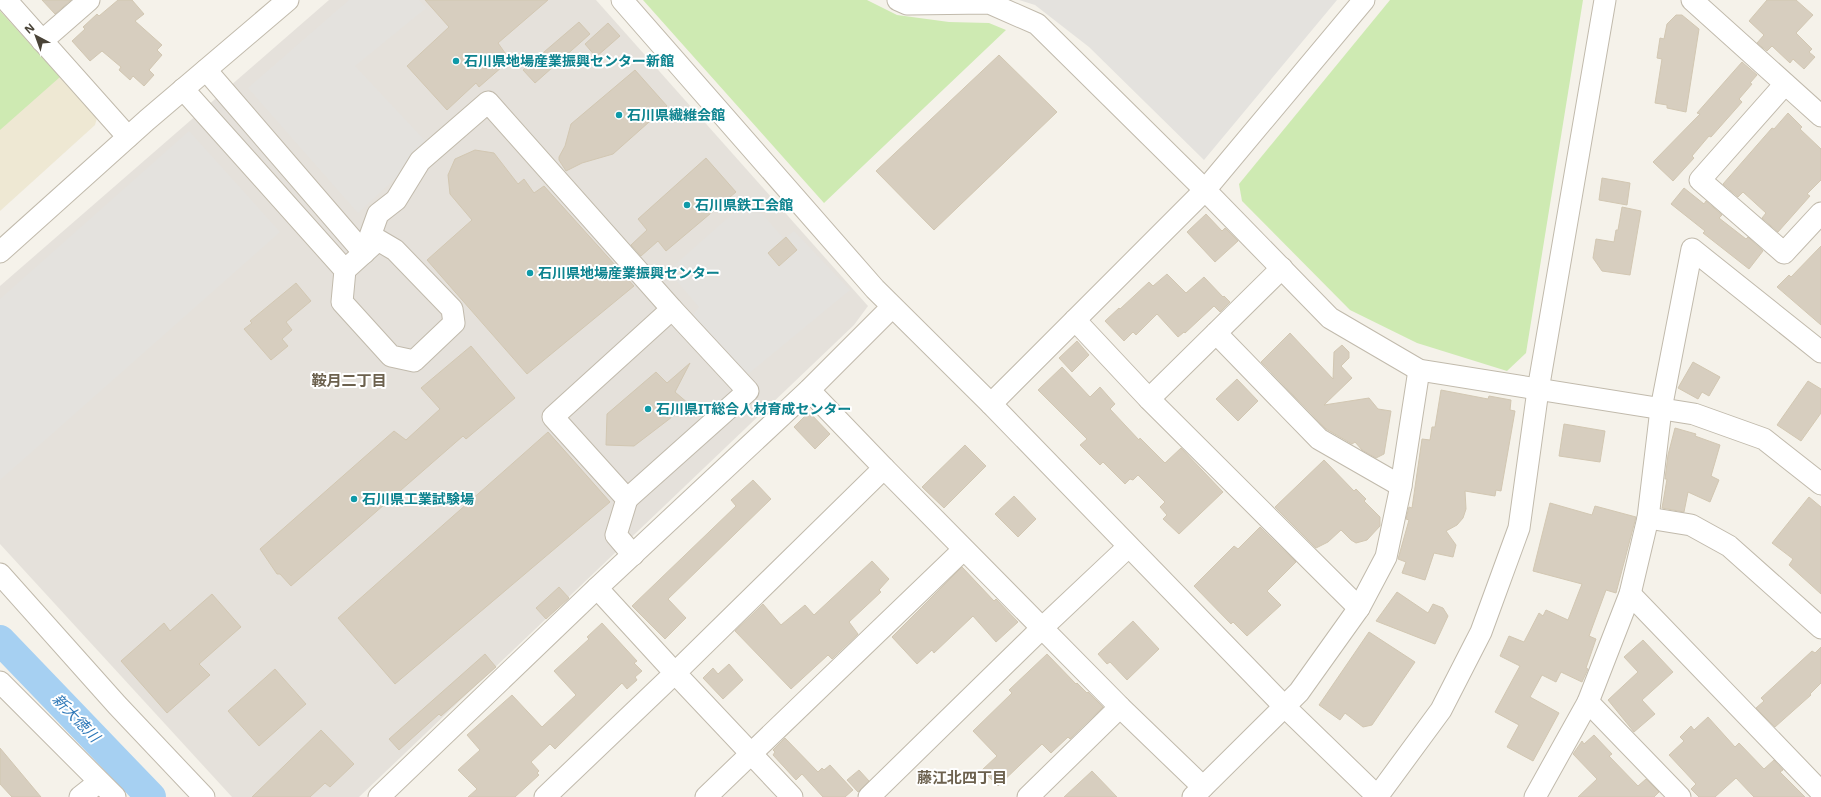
<svg xmlns="http://www.w3.org/2000/svg" width="1821" height="797" viewBox="0 0 1821 797" font-family="'Noto Sans','Noto Sans JP',sans-serif">
	<style>
		.industrial { fill: #e5e1db }
		.education { fill: #eee8d3 }
		.green { fill: #ceeab2 }
		.parking { fill: #e4e2de }
		.lines { fill: none; stroke-linecap: round; stroke-linejoin: round }
		.river { stroke: #a6d0f2; stroke-width: 30 }
		.building { fill: #d7cebf; stroke: #d2c7b2 }
		.minor-casing { stroke: #c1baac; stroke-width: 23 }
		.minor { stroke: #fff; stroke-width: 21 }
		.culture-dot { fill: #0f9aa8; stroke: #fff; stroke-width: 1.5 }
		.labels { text-anchor: middle; stroke-width: 4; stroke-linejoin: round; paint-order: stroke }
		.culture-label { font-size: 14px; font-weight: bold; fill: #0d838f; stroke: #fff; text-anchor: start }
		.neighbourhood-label { font-size: 15px; font-weight: bold; fill: #6c614e; stroke: #fff }
		.water-label { font-size: 15px; font-style: italic; fill: #2e78b8; stroke: #fff }
	</style>
	<rect width="100%" height="100%" fill="#f5f2ea"/>
	<polygon class="industrial" points="329,0 596,0 868,306 854,325 359,797 232,797 0,544 0,286"/>
	<polygon class="education" points="0,2 98,114 95,125 0,211"/>
	<g class="green">
		<polygon points="643,0 867,0 897,15 949,22 989,23 1006,30 824,203"/>
		<polygon points="1390,0 1583,0 1526,353 1507,371 1417,343 1350,310 1242,201 1239,184"/>
		<polygon points="0,11 60,77 0,130"/>
	</g>
	<g class="parking">
		<polygon points="349,0 419,0 426,8 355,66 430,146 358,213 248,88"/>
		<polygon points="1019,0 1337,0 1204,160 1089,47 1035,5"/>
		<polygon points="189,131 280,232 0,480 0,299"/>
		<polygon points="749,199 784,239 794,231 850,290 747,375 693,315 699,307 668,271"/>
	</g>
	<g class="lines">
		<polyline class="river" points="0,640 151,797"/>
	</g>
	<g class="building">
		<polygon points="42,0 71,0 55,14"/>
		<polygon points="118,0 132,0 144,14 135,21 162,45 157,50 162,55 149,70 154,75 144,86 133,76 130,80 119,70 121,67 102,51 90,61 72,41 85,29 83,27 97,14 99,16"/>
		<polygon points="425,0 548,0 498,43 510,60 479,87 476,83 447,110 407,66 449,27"/>
		<polygon points="1767,0 1796,0 1813,15 1796,33 1812,49 1809,52 1815,57 1804,69 1793,59 1790,63 1772,46 1767,51 1757,43 1764,35 1749,21"/>
		<polygon points="1676,15 1682,15 1699,29 1686,112 1667,108 1667,105 1655,103 1662,59 1657,58 1660,38 1664,39 1667,24"/>
		<polygon points="579,22 590,34 535,83 523,70"/>
		<polygon points="608,23 620,36 596,57 585,44"/>
		<polygon points="999,55 1057,112 934,230 876,171"/>
		<polygon points="1742,62 1757,75 1750,83 1752,84 1739,99 1742,102 1711,137 1709,136 1692,156 1694,158 1673,181 1653,162 1700,114 1697,113"/>
		<polygon points="635,70 667,106 613,154 582,163 566,171 559,160 559,157 565,146 571,124"/>
		<polygon points="1788,113 1802,127 1800,129 1821,149 1821,180 1807,194 1810,196 1778,232 1762,218 1766,213 1743,192 1738,197 1723,184 1772,128 1774,129"/>
		<polygon points="475,150 494,153 518,184 524,179 534,193 544,186 634,286 527,374 427,260 472,220 450,194 448,175 455,159"/>
		<polygon points="706,158 736,192 666,251 658,241 641,256 631,245 647,230 638,219"/>
		<polygon points="1602,178 1630,183 1627,205 1599,200"/>
		<polygon points="1684,188 1704,204 1706,201 1722,215 1719,218 1746,239 1748,237 1763,251 1749,269 1703,233 1705,231 1671,204"/>
		<polygon points="1622,207 1641,211 1630,275 1602,271 1593,258 1596,239 1614,242 1616,230 1618,230"/>
		<polygon points="1206,214 1222,231 1225,228 1238,241 1215,262 1187,232"/>
		<polygon points="786,237 797,250 779,266 768,253"/>
		<polygon points="1821,246 1821,325 1777,287 1789,275 1791,277"/>
		<polygon points="1167,274 1186,293 1204,277 1223,297 1224,296 1230,302 1220,312 1214,306 1185,333 1184,332 1178,337 1157,314 1136,335 1133,332 1124,341 1105,321 1119,308 1120,309 1149,282 1153,286"/>
		<polygon points="296,283 311,301 286,322 292,330 282,339 288,346 271,360 244,329 252,323 250,321"/>
		<polygon points="1290,333 1333,379 1334,352 1342,345 1349,352 1349,358 1341,366 1352,378 1324,405 1369,398 1378,409 1391,411 1384,454 1376,458 1362,450 1355,442 1352,444 1326,429 1261,362"/>
		<polygon points="1077,341 1089,355 1072,372 1059,358"/>
		<polygon points="471,346 515,398 466,439 463,436 291,586 280,574 277,574 260,549 394,431 406,440 440,409 421,388"/>
		<polygon points="1693,362 1720,377 1709,396 1702,392 1698,399 1678,388"/>
		<polygon points="690,363 675,392 689,404 634,446 606,445 607,414 656,372 667,383"/>
		<polygon points="1062,367 1090,397 1100,387 1115,404 1110,409 1139,440 1140,438 1165,463 1181,448 1223,492 1179,534 1163,519 1167,515 1160,507 1165,502 1138,475 1133,480 1130,479 1125,484 1103,462 1100,465 1080,445 1087,439 1038,390"/>
		<polygon points="1237,379 1258,401 1238,421 1216,399"/>
		<polygon points="1808,381 1821,389 1821,413 1801,441 1777,425"/>
		<polygon points="1441,390 1488,399 1489,396 1511,400 1510,410 1515,411 1501,491 1496,490 1495,496 1465,491 1466,509 1463,518 1457,525 1446,531 1456,545 1453,557 1434,553 1425,580 1402,573 1406,562 1398,559 1409,520 1406,519 1409,507 1412,508 1422,439 1430,440 1432,427 1435,427"/>
		<polygon points="809,412 830,434 815,449 794,427"/>
		<polygon points="1564,424 1605,431 1600,462 1559,456"/>
		<polygon points="1675,428 1696,434 1695,436 1720,445 1711,476 1719,480 1710,502 1688,492 1684,512 1662,508 1667,479 1665,479 1668,455"/>
		<polygon points="548,432 610,502 395,684 338,618"/>
		<polygon points="965,445 986,466 944,508 922,487"/>
		<polygon points="1324,460 1354,491 1356,489 1366,499 1364,501 1380,517 1380,526 1367,540 1356,543 1351,540 1341,530 1328,542 1316,548 1275,507"/>
		<polygon points="753,480 771,499 668,599 686,618 665,639 632,606 736,506 731,500"/>
		<polygon points="1014,496 1036,519 1018,537 995,514"/>
		<polygon points="1809,497 1821,507 1821,594 1789,565 1793,559 1772,543"/>
		<polygon points="1550,503 1592,515 1595,506 1636,517 1616,593 1606,590 1589,636 1596,639 1586,668 1588,669 1582,682 1561,672 1556,682 1542,675 1530,697 1559,713 1533,761 1507,747 1519,725 1495,712 1520,666 1500,656 1509,636 1524,642 1539,613 1543,616 1546,610 1568,620 1582,584 1533,571"/>
		<polygon points="1260,527 1296,562 1267,591 1281,605 1247,636 1233,622 1231,624 1194,586 1234,546 1238,549"/>
		<polygon points="872,561 889,579 879,590 881,592 849,622 858,634 832,659 828,655 791,689 735,631 763,604 781,625 805,605 814,615"/>
		<polygon points="962,567 994,601 996,599 1018,622 996,642 973,616 934,653 932,650 917,664 892,637"/>
		<polygon points="559,587 569,598 546,619 536,608"/>
		<polygon points="1397,592 1428,613 1433,604 1443,608 1448,616 1435,644 1376,621"/>
		<polygon points="212,594 241,627 199,664 210,675 167,713 121,661 164,623 170,631"/>
		<polygon points="1133,621 1159,649 1127,680 1110,662 1107,664 1098,654"/>
		<polygon points="602,623 637,661 634,663 642,671 635,677 637,680 627,689 622,683 555,749 550,744 531,762 539,771 537,773 539,775 515,797 468,797 477,789 458,770 480,750 467,735 512,695 542,727 576,695 554,671 589,639 587,637"/>
		<polygon points="1369,632 1415,662 1372,725 1363,727 1345,713 1340,720 1319,705"/>
		<polygon points="1643,640 1673,672 1642,700 1655,714 1634,732 1608,700 1638,672 1624,657"/>
		<polygon points="1821,647 1821,683 1810,694 1811,695 1775,727 1756,708 1764,701 1761,698 1812,651 1815,653"/>
		<polygon points="485,654 496,667 441,716 439,714 399,750 389,739"/>
		<polygon points="1047,654 1076,684 1077,683 1087,693 1088,692 1103,707 1070,739 1068,737 1051,753 1042,744 998,786 982,770 997,756 973,731 1012,693 1009,690"/>
		<polygon points="729,664 743,680 723,699 703,678 713,668 718,674"/>
		<polygon points="275,669 306,704 259,746 228,711"/>
		<polygon points="1708,717 1735,747 1739,743 1764,769 1774,760 1783,770 1780,772 1805,797 1754,797 1736,778 1715,797 1699,797 1691,789 1696,784 1669,755 1684,741 1680,737 1691,726 1694,730"/>
		<polygon points="321,730 354,764 330,787 325,783 310,797 252,797"/>
		<polygon points="1594,735 1612,754 1609,756 1638,786 1646,779 1659,792 1654,797 1578,797 1597,779 1573,754 1582,741 1584,744"/>
		<polygon points="785,738 818,772 822,768 824,770 830,765 853,790 845,797 823,797 802,774 796,780 773,755 775,752 773,750"/>
		<polygon points="0,748 41,797 12,797 0,784"/>
		<polygon points="859,770 869,781 858,792 847,780"/>
		<polygon points="1092,771 1117,797 1064,797"/>
	</g>
	<g class="lines">
		<g class="minor-casing">
			<g id="minor">
				<polyline points="6,0 128,137"/>
				<polyline points="622,0 875,289 991,404 1284,706 1378,797"/>
				<polyline points="898,0 907,4 989,3 1037,24 1205,190 1330,318 1419,370 1694,414 1764,439 1821,484"/>
				<polyline points="1692,0 1821,116"/>
				<polyline points="42,41 89,0"/>
				<polyline points="206,70 364,253 378,214 396,200 420,161 488,102 672,309 553,417 627,499 616,535 633,555"/>
				<polyline points="1785,84 1700,180 1784,253 1821,213"/>
				<polyline points="183,89 345,270 342,302 391,356 414,361 454,323 452,309 395,250 378,240 345,270"/>
				<polyline points="0,252 147,120 288,0"/>
				<polyline points="1075,320 1149,399 1359,608"/>
				<polyline points="1216,333 1319,439 1401,486"/>
				<polyline points="1149,399 1282,268"/>
				<polyline points="991,404 1205,190 1364,0"/>
				<polyline points="884,468 1120,707 1028,797"/>
				<polyline points="627,499 748,391 672,309"/>
				<polyline points="1648,518 1691,525 1729,546 1821,628"/>
				<polyline points="0,574 117,705 204,797"/>
				<polyline points="1630,594 1821,792"/>
				<polyline points="0,682 115,797"/>
				<polyline points="1588,702 1680,797"/>
				<polyline points="1120,707 1203,787"/>
				<polyline points="80,797 99,782"/>
				<polyline points="379,797 597,588 809,390 892,307"/>
				<polyline points="545,797 675,673 597,588"/>
				<polyline points="706,797 963,550"/>
				<polyline points="792,797 675,673 884,468 809,390"/>
				<polyline points="869,797 1042,628 1128,547"/>
				<polyline points="1193,797 1299,692 1359,608 1386,557 1401,486 1419,370"/>
				<polyline points="1377,797 1441,710 1481,632 1519,528 1538,390 1605,0"/>
				<polyline points="1535,797 1588,702 1630,594 1648,518 1661,409 1692,249 1821,352"/>
			</g>
		</g>
		<use href="#minor" class="minor"/>
	</g>
	<g class="culture-dot">
		<circle cx="456" cy="61" r="4"/>
		<circle cx="619" cy="115" r="4"/>
		<circle cx="687" cy="205" r="4"/>
		<circle cx="530" cy="273" r="4"/>
		<circle cx="648" cy="409" r="4"/>
		<circle cx="354" cy="499" r="4"/>
	</g>
	<g class="labels">
		<g class="culture-label">
			<text x="464" y="66">石川県地場産業振興センター新館</text>
			<text x="627" y="120">石川県繊維会館</text>
			<text x="695" y="210">石川県鉄工会館</text>
			<text x="538" y="278">石川県地場産業振興センター</text>
			<text x="656" y="414">石川県IT総合人材育成センター</text>
			<text x="362" y="504">石川県工業試験場</text>
		</g>
		<g class="neighbourhood-label">
			<text x="349" y="386">鞍月二丁目</text>
			<text x="962" y="783">藤江北四丁目</text>
		</g>
		<g class="water-label">
			<text transform="translate(76 718) rotate(46)" y="5">新大徳川</text>
		</g>
	</g>
	<g transform="translate(36 36) rotate(319)" stroke="#ffffff" stroke-width="3" paint-order="stroke">
	<path d="M0-3L7 15L0 10L-7 15Z" fill="#494337"/>
	<text y="-6" font-size="11" font-weight="bold" text-anchor="middle" fill="#494337">N</text>
	</g>
</svg>
